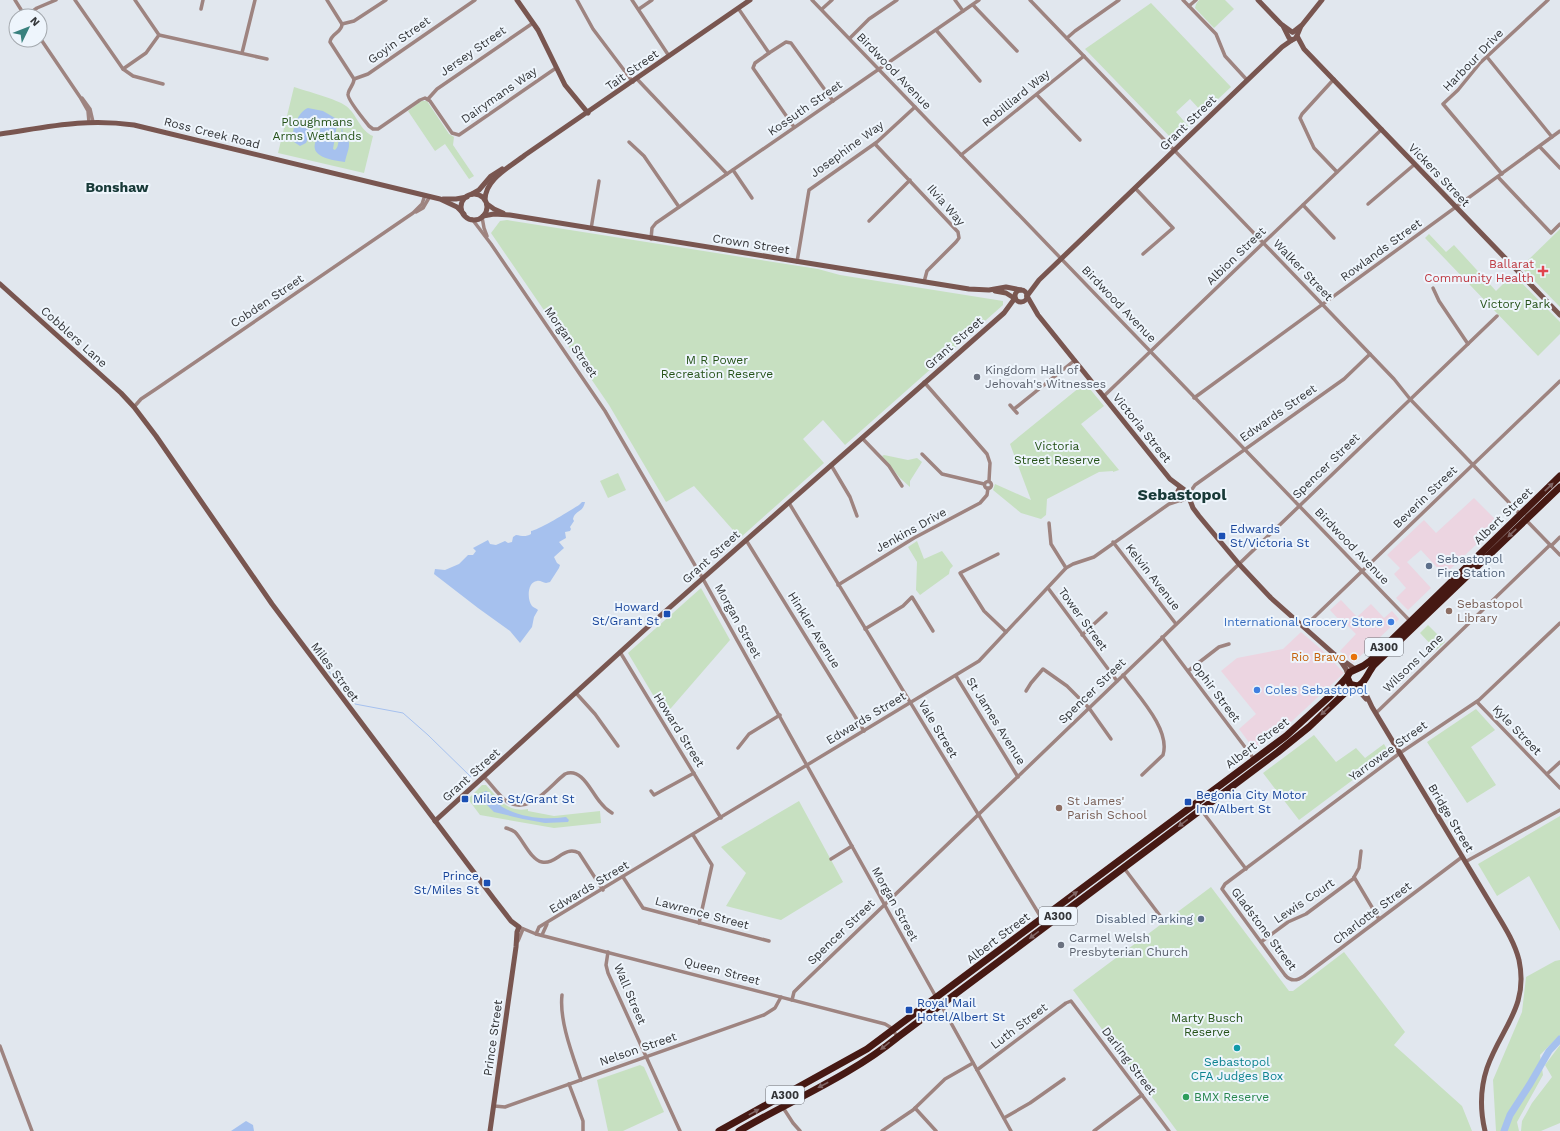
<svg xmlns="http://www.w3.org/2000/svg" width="1560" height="1131" viewBox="0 0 1560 1131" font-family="'Work Sans',sans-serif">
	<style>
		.commercial { fill: #ecd5e1 }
		.green { fill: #c7e0c1 }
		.water { fill: #a6c1ee }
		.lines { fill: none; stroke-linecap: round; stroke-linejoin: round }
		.stream { stroke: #a6c1ee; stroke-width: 1 }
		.river { stroke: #a6c1ee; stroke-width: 7 }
		.street { stroke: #9e8480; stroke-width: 3.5 }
		.secondary { stroke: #795650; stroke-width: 5 }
		.highway { stroke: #461913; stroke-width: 7 }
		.oneway { fill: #816665 }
		.health-dot { fill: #e0444e; stroke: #eef5fc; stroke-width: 1.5 }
		.worship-dot { fill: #6b7280; stroke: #eef5fc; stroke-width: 1.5 }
		.transit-dot { fill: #1a4fb4; stroke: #eef5fc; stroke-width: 1.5 }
		.service-dot { fill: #5c6f8a; stroke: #eef5fc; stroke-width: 1.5 }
		.education-dot { fill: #8d6e63; stroke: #eef5fc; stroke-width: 1.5 }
		.shop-dot { fill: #3f7fe0; stroke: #eef5fc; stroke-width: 1.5 }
		.food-dot { fill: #e8710a; stroke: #eef5fc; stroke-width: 1.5 }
		.culture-dot { fill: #0f9aa8; stroke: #eef5fc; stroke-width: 1.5 }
		.leisure-dot { fill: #2e9e5b; stroke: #eef5fc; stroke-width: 1.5 }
		.labels { text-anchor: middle; stroke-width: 4; stroke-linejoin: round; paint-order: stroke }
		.shield { fill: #eef5fc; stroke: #6c6f74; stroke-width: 1 }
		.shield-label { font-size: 11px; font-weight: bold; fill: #343639 }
		.street-label { font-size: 12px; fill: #343639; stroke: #eef5fc }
		.park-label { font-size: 12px; fill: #255218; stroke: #eef5fc }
		.health-label { font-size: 12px; fill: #be3a42; stroke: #eef5fc; text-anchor: end }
		.worship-label { font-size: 12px; fill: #5b616d; stroke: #eef5fc; text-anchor: start }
		.transit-label { font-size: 12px; fill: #164399; stroke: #eef5fc; text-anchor: start }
		.service-label { font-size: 12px; fill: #4e5e75; stroke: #eef5fc; text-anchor: start }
		.education-label { font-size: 12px; fill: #785e54; stroke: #eef5fc; text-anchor: start }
		.shop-label { font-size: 12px; fill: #366cbe; stroke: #eef5fc; text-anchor: end }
		.food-label { font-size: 12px; fill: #c56008; stroke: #eef5fc; text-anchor: end }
		.culture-label { font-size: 12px; fill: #0d838f; stroke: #eef5fc }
		.leisure-label { font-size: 12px; fill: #27864d; stroke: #eef5fc; text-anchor: start }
		.quarter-label { font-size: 14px; font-weight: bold; fill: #183a38; stroke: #eef5fc }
		.district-label { font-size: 16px; font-weight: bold; fill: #183a38; stroke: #eef5fc }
	</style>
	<rect width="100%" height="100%" fill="#e1e7ee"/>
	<g class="commercial">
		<polygon points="1474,498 1499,523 1444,575 1421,550 1407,562 1431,588 1408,610 1396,598 1406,588 1394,574 1400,568 1387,555 1424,520 1436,533"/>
		<polygon points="1341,600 1357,617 1371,604 1384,618 1392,611 1399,619 1353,663 1340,651 1356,634 1344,622 1342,623 1330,610"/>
		<polygon points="1301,632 1322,650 1344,673 1291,722 1254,749 1239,729 1256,714 1221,671 1237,658 1283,649"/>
	</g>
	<g class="green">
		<polygon points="1199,0 1225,0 1234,9 1214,28 1195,8 1196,4"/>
		<polygon points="1151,3 1231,87 1203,113 1190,99 1176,112 1189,127 1174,141 1085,49"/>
		<path d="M294,87c12,4 43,12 52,19 11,8 14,25 27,30l-9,37 -86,-20z"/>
		<polygon points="421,101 427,101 449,134 454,137 453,145 474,176 469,179 445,144 435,151 408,111"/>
		<polygon points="507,220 818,269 840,275 1003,301 1003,305 845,445 823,420 803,439 824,463 740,538 694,486 666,502 609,405 491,233 500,221"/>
		<polygon points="1560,229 1560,307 1521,267"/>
		<polygon points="1429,234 1446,252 1454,245 1496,291 1513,274 1560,322 1560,334 1538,356 1425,238"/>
		<polygon points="1085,383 1104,406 1081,424 1119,470 1113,472 1113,471 1099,472 1047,499 1046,515 1041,519 1021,513 993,490 995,484 1031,500 1010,444"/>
		<polygon points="884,455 908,460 917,458 922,462 910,481 910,487 900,478 882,456"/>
		<polygon points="618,473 626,490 608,498 600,481"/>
		<polygon points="917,541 924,559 942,551 953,566 950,569 949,574 920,595 916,590 917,562 908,547"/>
		<polygon points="701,588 730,640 665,715 628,653"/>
		<polygon points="1428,625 1445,642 1436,650 1420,633"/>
		<polygon points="1476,709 1495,730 1471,747 1496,785 1467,803 1427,742"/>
		<polygon points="1314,735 1336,762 1356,748 1365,758 1384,744 1389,753 1299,820 1263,773"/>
		<path d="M482,785h4c13,14 21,28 42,24v2l26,5 46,-5 1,12 -47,5 -74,-13 -12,-16z"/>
		<polygon points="799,801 843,882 781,920 726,906 746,873 721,847"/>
		<polygon points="1560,816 1560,931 1529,876 1497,896 1478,864"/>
		<polygon points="1211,887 1289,991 1293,991 1344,952 1405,1032 1394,1045 1462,1106 1472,1131 1177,1131 1073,990"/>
		<polygon points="1560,960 1560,1035 1540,1055 1543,1075 1517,1122 1519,1131 1496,1131 1493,1080 1522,1012 1526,977 1555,961"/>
		<polygon points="1560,1045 1560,1123 1541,1131 1521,1131 1522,1121 1532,1103 1552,1077 1545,1065"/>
		<polygon points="640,1065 644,1067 664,1112 623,1131 608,1131 597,1080"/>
	</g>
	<g class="water">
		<path d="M308,108l15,3 12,7 2,7 -4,24 2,1c5,-4 2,-12 6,-16 14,6 6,17 4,28 -56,-7 -15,-29 -26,-43l-4,3 -9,21 -6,3 -6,-4c-4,-10 4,-31 14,-34z"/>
		<path d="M582,502h3c-2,11 -10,8 -12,17l1,2 -4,6 1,2 -1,2 -5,1 1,6 -7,4 5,6 -10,9 3,6 3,2 -1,3 -9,14 -4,1c-3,0 -6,-3 -9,-2 -10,1 -10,19 -5,25 1,1 5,3 6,4l-4,7 -2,10 -12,16 -10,-12 -32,-23 -44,-34 1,-5 10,1 14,-6 9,-9h5l3,-4 -3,-3 15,-8 2,4 6,1 9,-4 3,2 4,-1 1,-5 3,-2c6,1 10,2 15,-1v-3c8,-1 40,-21 48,-26z"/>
		<path d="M486,791c8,3 11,14 18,17 19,10 42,12 62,9l3,3 -1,2 -23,1 -22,-4 -29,-7 -14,-14 1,-5z"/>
		<polygon points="246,1121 253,1125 254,1131 231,1131"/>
	</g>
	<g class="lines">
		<g class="stream">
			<polyline points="342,134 342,129"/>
			<polyline points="327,669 355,704 403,713 428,735 471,777"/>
		</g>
		<polyline class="river" points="1504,1131 1510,1115 1530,1084 1549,1051 1560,1039"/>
		<g class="street">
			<polyline points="15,0 25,16"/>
			<polyline points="75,0 123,69 133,76 163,84"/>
			<polyline points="135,0 159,35 267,59"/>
			<path d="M327,0l15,24c0,9 -11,9 -12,18l24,37c0,6 -5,9 -6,15 -1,5 17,27 21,32l4,3h5l42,-29 5,-2 5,3 22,32 7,2 97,-67"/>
			<polyline points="577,0 593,29 633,82"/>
			<polyline points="632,0 669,56"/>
			<polyline points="812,0 1411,622"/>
			<polyline points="955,0 963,11"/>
			<polyline points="1030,0 1394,379 1410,399 1520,514"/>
			<polyline points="1183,0 1216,34 1225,56 1247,80"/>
			<polyline points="973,5 1017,51"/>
			<polyline points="1189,6 1196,0"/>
			<polyline points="738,8 769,53 786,42 791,43 833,101"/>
			<polyline points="201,9 203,0"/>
			<polyline points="639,9 652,0"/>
			<polyline points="822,9 832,0"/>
			<polyline points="26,16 37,8 56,0"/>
			<polyline points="342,24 354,21 386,0"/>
			<polyline points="936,30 980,81"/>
			<polyline points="40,38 80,97 88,111 89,122"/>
			<polyline points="850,38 869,19 897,0"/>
			<polyline points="1067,38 1075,31 1119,0"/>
			<polyline points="242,53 255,0"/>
			<polyline points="769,53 755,63 753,68 794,127"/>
			<polyline points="1487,57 1552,137"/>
			<polyline points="123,69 146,53 159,35"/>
			<polyline points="354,79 368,74 475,0"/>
			<polyline points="637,79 727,174"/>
			<polyline points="1334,79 1302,114 1300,118 1314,148 1337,172"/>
			<polyline points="1037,95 1080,140"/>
			<polyline points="82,98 90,109 93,122"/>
			<polyline points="428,99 437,89 533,23"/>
			<polyline points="629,142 644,156 679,207"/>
			<polyline points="875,144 958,232 959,238 956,242 927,271 924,282"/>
			<polyline points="1540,147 1560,168"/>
			<polyline points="961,155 1084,56"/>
			<polyline points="733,170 752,198"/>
			<polyline points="1502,174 1443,104 1458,90 1480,63 1548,0"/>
			<polyline points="1498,177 1551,233 1560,224"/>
			<polyline points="1135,188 1173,228 1143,254"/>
			<polyline points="1368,204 1415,164"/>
			<polyline points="1303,205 1334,238"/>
			<polyline points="416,212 423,208 430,196"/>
			<polyline points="482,217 484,228 487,236"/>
			<polyline points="472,219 491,244 605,411 703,579 936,997"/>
			<polyline points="869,221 910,180"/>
			<polyline points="591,229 599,181"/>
			<polyline points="651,239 652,228 656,223 979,0"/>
			<polyline points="797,262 809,190 877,142 915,107"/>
			<polyline points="1433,288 1439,301 1468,344"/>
			<polyline points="924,382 987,454 990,463 989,481"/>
			<polyline points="1104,396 1382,129"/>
			<polyline points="1194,398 1560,131"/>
			<polyline points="1010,405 1017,413"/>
			<polyline points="134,407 141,399 156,389 413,213 422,204 425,195"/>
			<polyline points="1014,409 1075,360"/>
			<polyline points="862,438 889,466 902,486"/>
			<polyline points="922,454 942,474 984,484"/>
			<polyline points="831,465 850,497 857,516"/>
			<circle cx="988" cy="485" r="3.5"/>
			<polyline points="1188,495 1195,485 1344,379 1370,354"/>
			<polyline points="789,503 1042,919"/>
			<polyline points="1526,520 1560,555"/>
			<polyline points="1049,523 1051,544 1066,568"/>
			<polyline points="746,540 864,731"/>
			<polyline points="1113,542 1176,624"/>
			<polyline points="1551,546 1560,537"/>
			<polyline points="998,554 960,573 984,611 1006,632"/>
			<polyline points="838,585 914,538 980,503 987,495 988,488"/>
			<polyline points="1048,588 1117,681"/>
			<polyline points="1304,627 1560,381"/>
			<polyline points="865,629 903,606 912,597 933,631"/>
			<polyline points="1082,635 1106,613"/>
			<polyline points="1162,637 1254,759"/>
			<polyline points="620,652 721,818"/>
			<polyline points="1188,671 1219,647 1229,644"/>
			<path d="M1123,675c14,20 48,54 40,80l-21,20"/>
			<polyline points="956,676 1018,777"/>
			<polyline points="1026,691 1031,683 1043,669 1067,686 1089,708 1111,739"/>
			<polyline points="576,693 595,714 618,746"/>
			<polyline points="1477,702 1560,788"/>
			<polyline points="1376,713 1550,545"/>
			<polyline points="738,748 749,734 780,715"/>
			<polyline points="1547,774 1560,762"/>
			<path d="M484,777c7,7 13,16 21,23 23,18 44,-14 60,-26 17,-7 26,18 35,28 3,4 7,8 12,11"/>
			<polyline points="651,791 654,795 694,773"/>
			<polyline points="1196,803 1246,869"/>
			<path d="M506,828c3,1 6,2 9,4 8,8 16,28 27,30 14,3 22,-17 37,-9l24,37"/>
			<polyline points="693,835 712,865 699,923"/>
			<path d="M1462,857l-158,119c-7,5 -13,6 -19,-1l-63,-86 3,-5 175,-131 79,-53 81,-77"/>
			<polyline points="831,859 852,846"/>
			<polyline points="1465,862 1560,810"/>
			<polyline points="1124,868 1164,921"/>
			<polyline points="623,877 643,908 769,941"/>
			<polyline points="1354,877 1379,919"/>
			<polyline points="519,927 536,934 885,1024 890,1027 898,1037"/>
			<polyline points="536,934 539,927 979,661 1066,568 1073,564 1094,557 1169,504 1181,500"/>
			<polyline points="542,935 547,924"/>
			<polyline points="518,941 523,929"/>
			<polyline points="1261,942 1288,922 1306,914 1353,879 1359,868 1361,851"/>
			<polyline points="608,952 606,965 608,973 680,1131"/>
			<path d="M562,995c-3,26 11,61 19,85"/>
			<polyline points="792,1000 794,992 799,987 1497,316"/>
			<polyline points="941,1005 1011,1131"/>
			<polyline points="0,1046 32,1131"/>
			<polyline points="977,1070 1066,1003 1071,1001 1169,1131"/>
			<polyline points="569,1084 583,1121 583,1131"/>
			<polyline points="494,1106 505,1107 764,1015 775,1008 781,997"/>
			<polyline points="782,1106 793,1123 800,1131"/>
			<polyline points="915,1108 936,1131"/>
			<polyline points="1004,1118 1030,1103 1064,1079"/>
			<polyline points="882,1131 913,1110 945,1079 973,1063"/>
			<polyline points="1094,1131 1142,1095"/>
		</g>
		<g class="secondary">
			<polyline points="517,0 538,30 565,85 588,113"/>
			<polyline points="1258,0 1281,24 1292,32"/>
			<polyline points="1283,26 1289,38 1292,40 1296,38 1301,26"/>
			<polyline points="1293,32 1302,25 1322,0"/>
			<polyline points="1297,36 1304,49 1560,315"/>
			<path d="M0,134c48,-7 84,-16 134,-9l306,74 17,8 7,7"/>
			<polyline points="472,194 479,190 491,176 502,169"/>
			<circle cx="474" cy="207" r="13"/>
			<polyline points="443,199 456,199 467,197"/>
			<path d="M485,200c0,-21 25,-33 40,-45l225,-155"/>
			<polyline points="487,204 494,209 503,213"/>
			<polyline points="483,216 494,214 510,215 969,289 989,290 1006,287 1021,290"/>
			<polyline points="0,284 121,393 134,407 156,436 272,604 494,899 511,921 519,927 517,932 516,947 490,1131"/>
			<circle cx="1021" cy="296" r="6"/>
			<polyline points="995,291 1006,293 1014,298"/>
			<polyline points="1027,296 1039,280 1282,47 1292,40"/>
			<polyline points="1027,296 1038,315 1170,479 1186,491 1187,497 1181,500 1178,498 1177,493 1179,489 1183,489"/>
			<polyline points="1188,495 1193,508 1199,516 1239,564 1271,598 1334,654 1355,669"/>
			<polyline points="1340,660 1346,669 1348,675"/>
			<path d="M1364,682v8l8,17 120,199c10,17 22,34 27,54 10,47 -18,68 -32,108 -7,21 -7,42 -2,63"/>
			<polyline points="1355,686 1366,699"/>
			<polyline points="435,821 651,624 1004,313 1015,298"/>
		</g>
		<g class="highway">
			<path d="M1560,476l-190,185 -7,5 -13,6 -3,5 3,7 7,2c8,-2 11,-14 17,-21l186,-178"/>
			<polyline points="719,1131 867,1049 1286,736 1330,696 1347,677"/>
			<path d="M739,1131c53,-31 111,-55 159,-94l380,-285 31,-25 39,-37 7,-4"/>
		</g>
	</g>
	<defs><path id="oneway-solid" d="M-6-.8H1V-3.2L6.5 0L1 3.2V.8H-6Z"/></defs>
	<g class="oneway">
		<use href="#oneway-solid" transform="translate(1549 487) rotate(-44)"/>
		<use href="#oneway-solid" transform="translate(1512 533) rotate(136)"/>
		<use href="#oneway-solid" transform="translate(1325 711) rotate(137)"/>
		<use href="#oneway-solid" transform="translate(1183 823) rotate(143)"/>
		<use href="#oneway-solid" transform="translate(1073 895) rotate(-37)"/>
		<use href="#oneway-solid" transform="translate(1034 935) rotate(143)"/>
		<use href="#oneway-solid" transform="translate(885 1046) rotate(141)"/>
		<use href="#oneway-solid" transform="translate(823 1085) rotate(152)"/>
		<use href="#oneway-solid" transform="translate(754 1112) rotate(-29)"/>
	</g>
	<path class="health-dot" d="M1541 265h4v4h4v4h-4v4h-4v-4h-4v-4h4z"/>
	<g class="worship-dot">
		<circle cx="977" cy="377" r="4"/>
		<circle cx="1061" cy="945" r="4"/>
	</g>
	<g class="transit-dot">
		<rect x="1218" y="532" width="8" height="8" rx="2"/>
		<rect x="663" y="610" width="8" height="8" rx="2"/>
		<rect x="461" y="795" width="8" height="8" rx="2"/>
		<rect x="1184" y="798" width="8" height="8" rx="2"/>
		<rect x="483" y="879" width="8" height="8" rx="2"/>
		<rect x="905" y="1006" width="8" height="8" rx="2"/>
	</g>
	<g class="service-dot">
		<circle cx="1429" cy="566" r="4"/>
		<circle cx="1201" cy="919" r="4"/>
	</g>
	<g class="education-dot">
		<circle cx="1449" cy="611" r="4"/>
		<circle cx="1059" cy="808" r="4"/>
	</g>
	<g class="shop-dot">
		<circle cx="1391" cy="622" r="4"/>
		<circle cx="1257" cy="690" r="4"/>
	</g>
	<circle class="food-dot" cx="1354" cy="657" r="4"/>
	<circle class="culture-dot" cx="1237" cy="1048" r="4"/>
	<circle class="leisure-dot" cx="1186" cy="1097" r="4"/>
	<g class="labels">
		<g class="shield">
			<rect x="1365" y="638" width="38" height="18" rx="3"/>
			<rect x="1039" y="907" width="38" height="18" rx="3"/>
			<rect x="766" y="1086" width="38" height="18" rx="3"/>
		</g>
		<g class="shield-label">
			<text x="1384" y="651">A300</text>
			<text x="1058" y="920">A300</text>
			<text x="785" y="1099">A300</text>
		</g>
		<g class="street-label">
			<text transform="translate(399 40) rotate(-35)" y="4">Goyin Street</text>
			<text transform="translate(473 51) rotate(-35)" y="4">Jersey Street</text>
			<text transform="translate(1473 60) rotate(-46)" y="4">Harbour Drive</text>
			<text transform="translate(632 70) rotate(-35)" y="4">Tait Street</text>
			<text transform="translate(894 71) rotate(46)" y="4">Birdwood Avenue</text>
			<text transform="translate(499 95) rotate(-35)" y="4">Dairymans Way</text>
			<text transform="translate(1016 98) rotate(-39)" y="4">Robilliard Way</text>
			<text transform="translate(805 108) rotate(-35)" y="4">Kossuth Street</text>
			<text transform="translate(1188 123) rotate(-44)" y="4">Grant Street</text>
			<text transform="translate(212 133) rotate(14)" y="4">Ross Creek Road</text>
			<text transform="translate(847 149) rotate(-36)" y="4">Josephine Way</text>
			<text transform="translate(1439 175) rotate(46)" y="4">Vickers Street</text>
			<text transform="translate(946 205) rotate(49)" y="4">Ilvia Way</text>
			<text transform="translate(751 244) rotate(9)" y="4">Crown Street</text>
			<text transform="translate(1381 250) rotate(-36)" y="4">Rowlands Street</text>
			<text transform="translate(1236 256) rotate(-44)" y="4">Albion Street</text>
			<text transform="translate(1303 270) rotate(46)" y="4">Walker Street</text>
			<text transform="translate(267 301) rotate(-34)" y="4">Cobden Street</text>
			<text transform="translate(1119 304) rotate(46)" y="4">Birdwood Avenue</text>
			<text transform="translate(74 337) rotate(42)" y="4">Cobblers Lane</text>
			<text transform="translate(571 342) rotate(55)" y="4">Morgan Street</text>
			<text transform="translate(954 343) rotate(-41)" y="4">Grant Street</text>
			<text transform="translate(1278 413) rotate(-35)" y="4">Edwards Street</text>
			<text transform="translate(1142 428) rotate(51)" y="4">Victoria Street</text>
			<text transform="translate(1326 466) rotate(-44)" y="4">Spencer Street</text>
			<text transform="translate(1425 497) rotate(-44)" y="4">Beverin Street</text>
			<text transform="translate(1503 516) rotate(-44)" y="4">Albert Street</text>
			<text transform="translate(911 530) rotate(-29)" y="4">Jenkins Drive</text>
			<text transform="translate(1352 546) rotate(46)" y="4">Birdwood Avenue</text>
			<text transform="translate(711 557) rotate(-42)" y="4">Grant Street</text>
			<text transform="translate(1153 577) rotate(52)" y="4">Kelvin Avenue</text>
			<text transform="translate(1083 619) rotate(54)" y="4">Tower Street</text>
			<text transform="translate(738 621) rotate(61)" y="4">Morgan Street</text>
			<text transform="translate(814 630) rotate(58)" y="4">Hinkler Avenue</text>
			<text transform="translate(1413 663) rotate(-44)" y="4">Wilsons Lane</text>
			<text transform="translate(335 672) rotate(53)" y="4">Miles Street</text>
			<text transform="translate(1092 691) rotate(-44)" y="4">Spencer Street</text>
			<text transform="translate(1216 692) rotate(53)" y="4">Ophir Street</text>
			<text transform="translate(866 718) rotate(-31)" y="4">Edwards Street</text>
			<text transform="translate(996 721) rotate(58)" y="4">St James Avenue</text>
			<text transform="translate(938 729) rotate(59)" y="4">Vale Street</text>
			<text transform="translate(679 730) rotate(58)" y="4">Howard Street</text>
			<text transform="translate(1517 730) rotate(46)" y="4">Kyle Street</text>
			<text transform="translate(1257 743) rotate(-37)" y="4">Albert Street</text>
			<text transform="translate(1388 751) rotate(-36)" y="4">Yarrowee Street</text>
			<text transform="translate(471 775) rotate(-42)" y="4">Grant Street</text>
			<text transform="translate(1451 818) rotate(59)" y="4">Bridge Street</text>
			<text transform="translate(589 887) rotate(-31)" y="4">Edwards Street</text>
			<text transform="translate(1304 901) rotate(-34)" y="4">Lewis Court</text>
			<text transform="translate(895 904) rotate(61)" y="4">Morgan Street</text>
			<text transform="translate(702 913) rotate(15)" y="4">Lawrence Street</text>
			<text transform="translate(1372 913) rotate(-37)" y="4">Charlotte Street</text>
			<text transform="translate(1264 929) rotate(53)" y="4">Gladstone Street</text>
			<text transform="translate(841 932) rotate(-44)" y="4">Spencer Street</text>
			<text transform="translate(998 938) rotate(-37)" y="4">Albert Street</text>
			<text transform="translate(722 971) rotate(15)" y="4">Queen Street</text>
			<text transform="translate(630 994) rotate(67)" y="4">Wall Street</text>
			<text transform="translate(1019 1026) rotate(-37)" y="4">Luth Street</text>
			<text transform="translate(493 1038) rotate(-82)" y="4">Prince Street</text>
			<text transform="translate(638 1049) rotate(-19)" y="4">Nelson Street</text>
			<text transform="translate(1129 1061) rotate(53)" y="4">Darling Street</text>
		</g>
		<g class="park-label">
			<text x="317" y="126">Ploughmans<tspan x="317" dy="14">Arms Wetlands</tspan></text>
			<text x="1515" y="308">Victory Park</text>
			<text x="717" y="364">M R Power<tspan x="717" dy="14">Recreation Reserve</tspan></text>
			<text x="1057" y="450">Victoria<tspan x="1057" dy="14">Street Reserve</tspan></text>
			<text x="1207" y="1022">Marty Busch<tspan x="1207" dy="14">Reserve</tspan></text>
		</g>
		<g class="health-label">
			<text x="1534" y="268">Ballarat<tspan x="1534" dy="14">Community Health</tspan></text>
		</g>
		<g class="worship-label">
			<text x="985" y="374">Kingdom Hall of<tspan x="985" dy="14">Jehovah's Witnesses</tspan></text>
			<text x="1069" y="942">Carmel Welsh<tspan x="1069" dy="14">Presbyterian Church</tspan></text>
		</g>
		<g class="transit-label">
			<text x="1230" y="533">Edwards<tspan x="1230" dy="14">St/Victoria St</tspan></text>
			<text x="659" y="611" text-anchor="end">Howard<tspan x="659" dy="14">St/Grant St</tspan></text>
			<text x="1196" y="799">Begonia City Motor<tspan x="1196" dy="14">Inn/Albert St</tspan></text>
			<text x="473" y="803">Miles St/Grant St</text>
			<text x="479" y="880" text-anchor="end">Prince<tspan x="479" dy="14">St/Miles St</tspan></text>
			<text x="917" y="1007">Royal Mail<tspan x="917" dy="14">Hotel/Albert St</tspan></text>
		</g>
		<g class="service-label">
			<text x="1437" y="563">Sebastopol<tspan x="1437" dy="14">Fire Station</tspan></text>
			<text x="1193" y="923" text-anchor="end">Disabled Parking</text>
		</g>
		<g class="education-label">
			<text x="1457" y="608">Sebastopol<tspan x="1457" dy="14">Library</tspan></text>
			<text x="1067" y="805">St James'<tspan x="1067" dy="14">Parish School</tspan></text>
		</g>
		<g class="shop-label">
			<text x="1383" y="626">International Grocery Store</text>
			<text x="1265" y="694" text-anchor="start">Coles Sebastopol</text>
		</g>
		<g class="food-label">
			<text x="1346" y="661">Rio Bravo</text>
		</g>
		<g class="culture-label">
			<text x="1237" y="1066">Sebastopol<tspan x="1237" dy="14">CFA Judges Box</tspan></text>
		</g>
		<g class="leisure-label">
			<text x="1194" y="1101">BMX Reserve</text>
		</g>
		<g class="quarter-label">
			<text x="117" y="192">Bonshaw</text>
		</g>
		<g class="district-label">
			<text x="1182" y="500">Sebastopol</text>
		</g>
	</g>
	<g transform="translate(28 28) rotate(47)"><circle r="19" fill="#eef5fc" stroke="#a4a9ae"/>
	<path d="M0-3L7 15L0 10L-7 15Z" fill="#39817e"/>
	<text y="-6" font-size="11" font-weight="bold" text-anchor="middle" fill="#343639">N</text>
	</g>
</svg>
